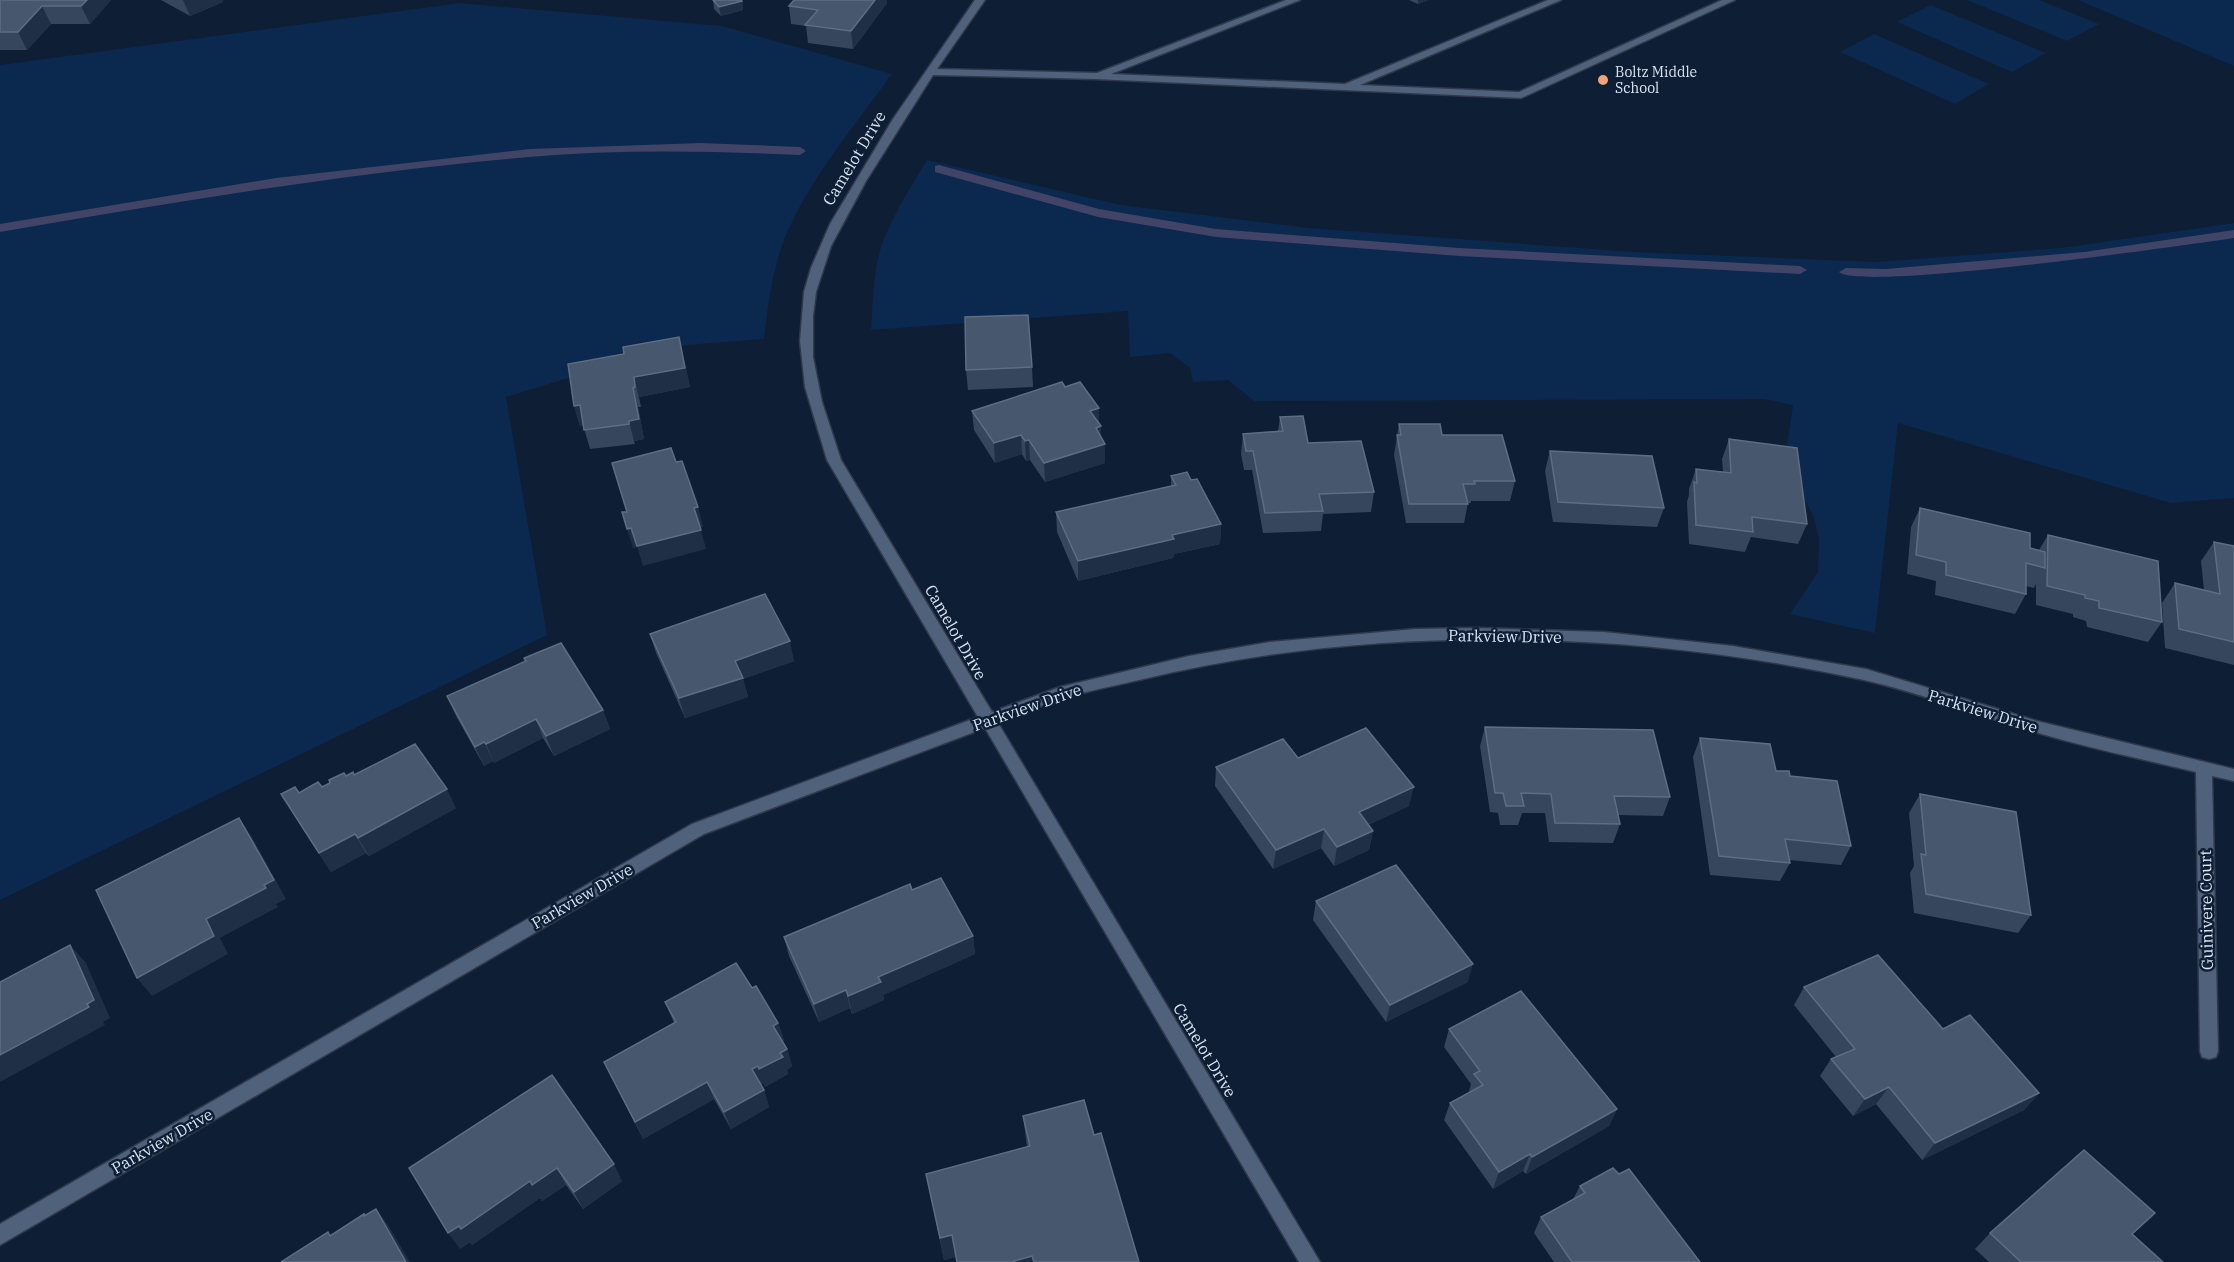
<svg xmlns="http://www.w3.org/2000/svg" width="2234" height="1262" viewBox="0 0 2234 1262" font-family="'IBM Plex Serif',serif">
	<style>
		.green { fill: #0b284f }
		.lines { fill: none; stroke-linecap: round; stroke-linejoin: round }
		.stream { fill: #414466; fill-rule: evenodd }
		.minor-casing { stroke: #30384b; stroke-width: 3 }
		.minor { fill: #4f617b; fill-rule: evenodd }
		.wall { fill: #35465d }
		.shaded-wall { fill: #1e2f46 }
		.building { fill: #47576d; stroke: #5e6d82; stroke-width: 1.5 }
		.poi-dot { fill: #f1a27b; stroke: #0e1e34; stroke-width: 2 }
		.labels { text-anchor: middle; stroke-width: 5; stroke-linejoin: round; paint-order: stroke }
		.far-poi-label { font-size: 14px; fill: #dae4f3; stroke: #0e1e34; text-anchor: start }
		.street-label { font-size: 16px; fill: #dae4f3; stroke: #0e1e34 }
	</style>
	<rect width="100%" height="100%" fill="#0e1e34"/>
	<g class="green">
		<polygon points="1967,0 2039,0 2099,24 2067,41"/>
		<polygon points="2078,0 2234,0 2234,66"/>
		<path d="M460,3l262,23 170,48c-38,53 -83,105 -108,166 -12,32 -16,65 -20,99l-91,7 -167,51 41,238 -547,265v-835z"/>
		<polygon points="1931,5 2046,53 2012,72 1897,22"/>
		<polygon points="1874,34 1989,84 1955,104 1840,52"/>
		<path d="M927,160l194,45 188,23 325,24 243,10 184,-14 173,-25v275l-63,5 -273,-80 -23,210 -85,-19 28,-42 1,-33 -6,-24 -18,-33 -8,-37 6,-40 -29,-6 -510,2 -26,-21 -35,2 -3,-14 -20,-15 -40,4 -2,-46 -257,19c2,-27 2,-58 10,-83 11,-31 29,-59 46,-87z"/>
	</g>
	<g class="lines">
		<g class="stream">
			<path d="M701,143l99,4 6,4 -6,4c-90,-4 -181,-6 -271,2 -178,15 -353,45 -529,75v-8l276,-46 254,-29z"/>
			<polygon points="939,165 1099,209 1216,229 1459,248 1800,266 1807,270 1800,274 1459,256 1216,237 1098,217 935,172 935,166"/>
			<path d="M2234,230v8c-47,7 -375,54 -395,34l7,-4 40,1 198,-17z"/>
		</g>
		<g class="minor-casing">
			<path id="minor" d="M975,0h10l-48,69 160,4 189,-73h14l-189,74 234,10 203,-84h13l-201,85 159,7 203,-92h13l-214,98 -426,-19 -162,-4 -67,106 -35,65 -15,46 -3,24v41l9,45 19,58 151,252 68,-25 129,-31 81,-14 145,-13 62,-1 127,4 129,14 133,23 171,52 197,48v12l-22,-5 6,275 -2,6 -7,2 -7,-2 -2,-6 -4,-279c-54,-13 -108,-24 -161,-40 -57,-16 -113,-39 -171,-52 -233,-51 -492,-57 -725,0 -26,6 -52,11 -78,19 -21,7 -42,16 -63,24l322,539h-21l-314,-534 -281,106 -704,411v-21l692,-400 286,-107 -151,-257 -22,-73 -5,-46 4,-49 7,-24 19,-44 63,-105z"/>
		</g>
		<use href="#minor" class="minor"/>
	</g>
	<g class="wall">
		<polygon points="0,0 111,0 90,24 51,24 27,50 0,50"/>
		<polygon points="161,0 222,0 223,2 190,16"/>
		<polygon points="713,0 742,1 743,10 721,16 714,9"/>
		<polygon points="1409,0 1429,0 1418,4"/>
		<polygon points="887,3 853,49 808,43 806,26 791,24 789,6"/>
		<polygon points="679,337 690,387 639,397 641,407 638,407 644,439 634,441 635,444 590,449 583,425 580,426 574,406 624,354"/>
		<polygon points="1032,367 1033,387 968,390 966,370"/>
		<polygon points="1065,387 1099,408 1099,423 1105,463 1045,482 1030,460 1026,461 1022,454 995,463 974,430 972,411"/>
		<polygon points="1280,417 1308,443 1374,492 1371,512 1323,514 1321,531 1263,533 1252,470 1244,470 1241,454 1243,434 1278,431"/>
		<polygon points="1399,424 1442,435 1515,481 1510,501 1471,501 1471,503 1468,503 1464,523 1406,523 1394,455"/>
		<polygon points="1729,439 1807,524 1798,544 1751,537 1745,552 1689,544 1687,502 1689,495 1689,489 1696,469 1723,472 1722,459"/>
		<polygon points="1550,451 1664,508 1657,527 1553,522 1545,471"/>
		<polygon points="1171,476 1191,480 1221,524 1220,544 1174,554 1173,558 1078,581 1057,532 1056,512 1171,486"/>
		<polygon points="1920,508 2030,548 2039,550 2048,535 2162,622 2148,642 2087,627 2086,621 2073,617 2073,614 2036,605 2036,584 2034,588 2026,586 2026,594 2015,614 1935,595 1936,581 1907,574 1911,527"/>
		<polygon points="2214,542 2234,546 2234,665 2165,648 2162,603 2175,583 2204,590 2201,561"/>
		<polygon points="650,634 794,661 743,679 748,697 685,718 656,653"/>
		<polygon points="524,658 603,710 610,729 554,756 543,738 494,763 493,761 484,766 456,716 447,696 525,662"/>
		<polygon points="1485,727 1670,797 1663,816 1618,815 1620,824 1613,843 1549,842 1545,813 1522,813 1518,825 1500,825 1498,813 1490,812 1480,746"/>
		<polygon points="1700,738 1790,776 1851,846 1841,865 1789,860 1790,863 1780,881 1710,875 1693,757"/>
		<polygon points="1298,758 1409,806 1368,825 1373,831 1369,850 1334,866 1321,848 1273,869 1215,786 1216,767"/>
		<polygon points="354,775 456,808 369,856 366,853 331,872 293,813 299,793 322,787 346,776"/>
		<polygon points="1920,794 2031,915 2018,933 1914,913 1910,873 1914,866 1909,813"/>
		<polygon points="912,890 973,936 975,954 883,995 884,1000 852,1014 850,1008 819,1022 789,956 784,937"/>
		<polygon points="1316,901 1468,982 1386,1022 1313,920"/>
		<polygon points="1804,987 1943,1029 2039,1093 2024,1110 1922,1160 1876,1104 1853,1116 1820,1076 1831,1059 1836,1057 1794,1005"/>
		<polygon points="752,988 778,1023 784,1040 783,1041 787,1049 792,1066 787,1070 788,1074 765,1087 764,1083 761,1085 764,1090 769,1107 731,1129 714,1099 643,1139 604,1062 674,1023 665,1002"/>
		<polygon points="1449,1029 1617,1109 1609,1126 1526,1174 1523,1171 1493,1189 1444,1120 1450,1103 1470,1092 1469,1091 1471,1084 1444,1047"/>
		<polygon points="552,1075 622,1181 583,1209 566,1185 542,1201 540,1198 472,1245 470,1242 460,1249"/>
		<polygon points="1023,1116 1094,1135 1139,1262 957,1262 956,1257 944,1260 926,1174 1027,1147"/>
		<polygon points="1619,1174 1700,1262 1554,1262 1534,1233 1541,1217 1573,1199 1580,1186"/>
		<polygon points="1990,1233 2163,1262 1989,1262 1975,1249"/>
	</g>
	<g class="shaded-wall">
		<polygon points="87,0 111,0 90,24 81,6"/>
		<polygon points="183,0 222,0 223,2 190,16"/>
		<polygon points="875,0 887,0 887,3 853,49 851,31"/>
		<polygon points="1418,0 1429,0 1418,4"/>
		<polygon points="742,1 743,10 721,16 719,7"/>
		<polygon points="42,6 51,24 27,50 18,32"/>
		<polygon points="679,337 690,387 639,397 641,407 634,377"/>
		<polygon points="633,388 638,407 644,439 634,441 629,421"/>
		<polygon points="580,405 586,424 580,426 574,406"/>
		<polygon points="1099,408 1099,426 1101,426 1101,445 1105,444 1105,463 1045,482 1044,463 1090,411"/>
		<polygon points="1021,435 1022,454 995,463 994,443"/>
		<polygon points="1029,440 1030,460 1026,461 1025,441"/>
		<polygon points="698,507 703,527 699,528 694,508"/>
		<polygon points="1221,524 1220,544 1174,554 1173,558 1078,581 1078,561 1172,535"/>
		<polygon points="631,528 637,547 633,548 627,529"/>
		<polygon points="701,530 706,549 643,566 637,546"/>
		<polygon points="790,641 794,661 743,679 748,697 685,718 679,698 735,661"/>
		<polygon points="603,710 610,729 554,756 546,736"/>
		<polygon points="536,719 543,738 494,763 486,744"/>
		<polygon points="484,742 493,761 484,766 475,747"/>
		<polygon points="1414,787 1409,806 1355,831 1359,812"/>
		<polygon points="447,789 456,808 369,856 358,838"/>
		<polygon points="239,818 252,837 286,899 276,904 278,907 220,938 228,954 152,996 137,978 206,919"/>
		<polygon points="1324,829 1321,848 1273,869 1276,850"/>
		<polygon points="1373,831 1369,850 1334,866 1337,847"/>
		<polygon points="355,834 366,853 331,872 319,853"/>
		<polygon points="973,936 975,954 883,995 884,1000 852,1014 848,996 878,977"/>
		<polygon points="70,945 86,963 110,1018 103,1022 105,1025 0,1082 0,1055"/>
		<polygon points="1473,964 1468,982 1386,1022 1390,1005"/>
		<polygon points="846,990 850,1008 819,1022 814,1004"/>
		<polygon points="778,1023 784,1040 778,1044 773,1026"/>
		<polygon points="787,1049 792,1066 787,1070 788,1074 765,1087 759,1069 780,1053"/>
		<polygon points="758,1066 764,1083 757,1087 752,1069"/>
		<polygon points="707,1082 714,1099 643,1139 635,1122"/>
		<polygon points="1889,1087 1876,1104 1853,1116 1865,1099"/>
		<polygon points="764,1090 769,1107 731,1129 724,1112"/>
		<polygon points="2039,1093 2024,1110 1922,1160 1935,1143"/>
		<polygon points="1617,1109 1609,1126 1526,1174 1532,1157"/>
		<polygon points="1530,1154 1523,1171 1493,1189 1499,1172"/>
		<polygon points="614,1164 622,1181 583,1209 574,1192"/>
		<polygon points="557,1168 566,1185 542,1201 540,1198 472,1245 470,1242 460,1249 448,1233 530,1181"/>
		<polygon points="376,1209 388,1225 410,1262 406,1262"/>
		<polygon points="952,1235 956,1257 944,1260 940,1238"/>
		<polygon points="1032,1256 1033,1262 1011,1262"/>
	</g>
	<g class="building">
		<polygon points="0,0 87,0 81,6 42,6 18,32 0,32"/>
		<polygon points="713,0 741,0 742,1 719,7"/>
		<polygon points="794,0 875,0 851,31 805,25 818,10 789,6"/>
		<polygon points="1028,315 1032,367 966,370 965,317"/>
		<polygon points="679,337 685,368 634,377 635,387 633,388 639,419 629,421 629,424 584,430 580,405 574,406 568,364 624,354 623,347"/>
		<polygon points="1062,382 1065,387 1080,382 1099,408 1090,411 1101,426 1096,428 1105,444 1044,463 1029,440 1025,441 1021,435 994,443 972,411"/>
		<polygon points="1303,416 1308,443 1361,441 1374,492 1319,494 1323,511 1265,513 1253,451 1246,451 1243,434 1283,431 1280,417"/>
		<polygon points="1399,424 1440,424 1442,435 1502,435 1515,481 1474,481 1475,484 1463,484 1468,504 1409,504 1397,435 1401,435"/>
		<polygon points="1729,439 1797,448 1807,524 1752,517 1753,532 1696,525 1694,482 1697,483 1696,469 1731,473"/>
		<polygon points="671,448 676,462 682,461 698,507 694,508 701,530 637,546 631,528 627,529 622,512 627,512 612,463"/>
		<polygon points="1550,451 1652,456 1664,508 1558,502"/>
		<polygon points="1187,472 1191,480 1197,479 1221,524 1172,535 1174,539 1078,561 1056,512 1176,485 1171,476"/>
		<polygon points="1920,508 2030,533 2030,548 2045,552 2045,568 2026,563 2026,594 1946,575 1946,562 1916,555"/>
		<polygon points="2048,535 2158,561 2162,622 2099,608 2099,601 2085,598 2085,595 2047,586"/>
		<polygon points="2214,542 2234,546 2234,642 2179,629 2175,583 2220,594"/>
		<polygon points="765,594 790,641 735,661 743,678 679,698 650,634"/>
		<polygon points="561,643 603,710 546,736 536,719 486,744 484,742 475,747 447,696 526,661 524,658"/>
		<polygon points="1485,727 1653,730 1670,797 1614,796 1620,824 1555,823 1551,794 1521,793 1524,806 1506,806 1503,793 1495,793"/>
		<polygon points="1366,728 1414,787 1359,812 1373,831 1337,847 1324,829 1276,850 1216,767 1283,739 1298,758"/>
		<polygon points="1700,738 1770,744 1776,771 1789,771 1790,776 1837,781 1851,846 1785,839 1790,863 1719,856"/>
		<polygon points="415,744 447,789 358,838 355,834 319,853 281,794 295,787 299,793 318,782 322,787 330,783 329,780 344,773 346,776 353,772 354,775"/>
		<polygon points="1920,794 2016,812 2031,915 1926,894 1921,854 1926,855"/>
		<polygon points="239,818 274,880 264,885 266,888 206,919 214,936 137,978 96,890"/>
		<polygon points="1396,865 1473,964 1390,1005 1316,901"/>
		<polygon points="941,878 973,936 878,977 881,982 848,996 846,990 814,1004 784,937 910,884 912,890"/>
		<polygon points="70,945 94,1000 87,1004 89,1007 0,1055 0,982"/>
		<polygon points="1878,955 1943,1029 1970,1015 2039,1093 1935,1143 1889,1087 1865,1099 1831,1059 1855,1049 1804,987"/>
		<polygon points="736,963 752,988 756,986 778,1023 773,1026 787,1049 780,1053 783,1057 759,1069 758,1066 752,1069 764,1090 724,1112 707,1082 635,1122 604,1062 676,1022 665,1002"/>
		<polygon points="1521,991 1617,1109 1532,1157 1530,1154 1499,1172 1450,1103 1483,1085 1474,1074 1480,1071 1449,1029"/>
		<polygon points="552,1075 614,1164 574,1192 557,1168 532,1185 530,1181 461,1229 459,1226 448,1233 409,1168"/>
		<polygon points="1084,1100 1094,1135 1101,1133 1139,1262 1034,1262 1032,1256 1011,1262 957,1262 952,1235 940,1238 926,1174 1030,1146 1023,1116"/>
		<polygon points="2084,1150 2155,1213 2132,1234 2163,1262 2021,1262 1990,1233"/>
		<polygon points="1613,1168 1619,1174 1629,1169 1700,1262 1572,1262 1541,1217 1585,1193 1580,1186"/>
		<polygon points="376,1209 406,1262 281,1262 328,1232 330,1236 364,1214 364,1216"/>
	</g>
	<circle class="poi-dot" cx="1603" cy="80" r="6"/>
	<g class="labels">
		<g class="far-poi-label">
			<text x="1615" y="77">Boltz Middle<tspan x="1615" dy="16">School</tspan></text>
		</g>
		<g class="street-label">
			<text transform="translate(854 158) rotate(-59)" y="6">Camelot Drive</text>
			<text transform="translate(956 632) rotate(60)" y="6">Camelot Drive</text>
			<text transform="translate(1505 636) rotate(1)" y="6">Parkview Drive</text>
			<text transform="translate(1027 707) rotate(-19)" y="6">Parkview Drive</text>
			<text transform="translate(1983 711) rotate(17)" y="6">Parkview Drive</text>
			<text transform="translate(582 896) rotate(-30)" y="6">Parkview Drive</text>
			<text transform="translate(2206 910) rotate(-91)" y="6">Guinivere Court</text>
			<text transform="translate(1205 1050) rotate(59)" y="6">Camelot Drive</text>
			<text transform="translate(162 1141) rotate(-30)" y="6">Parkview Drive</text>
		</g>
	</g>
</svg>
